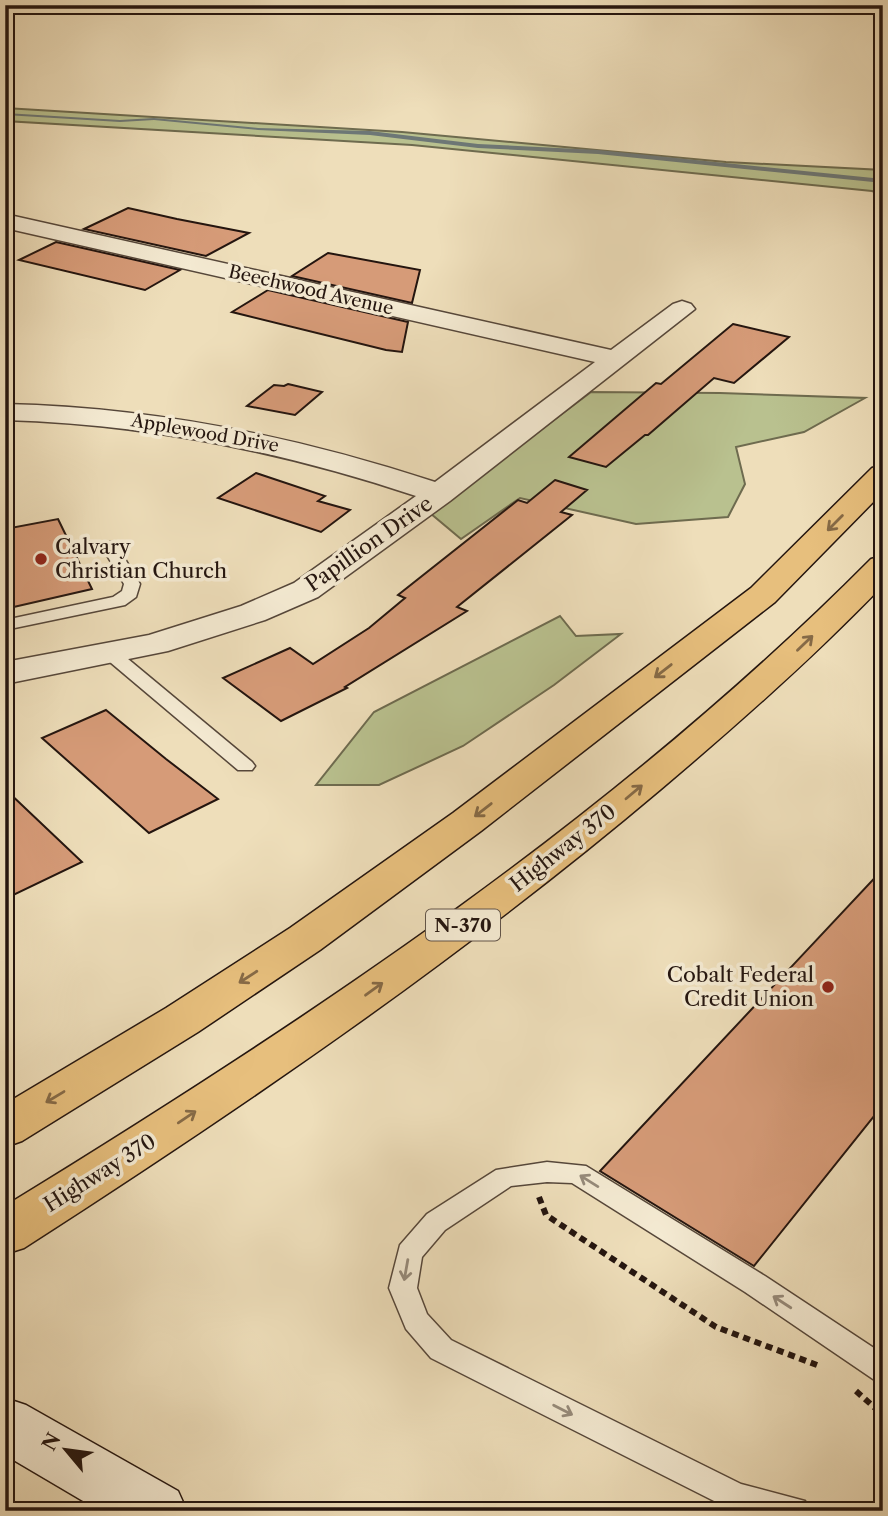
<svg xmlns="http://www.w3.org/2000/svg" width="888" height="1516" viewBox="0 0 888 1516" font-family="'Libre Caslon Text',serif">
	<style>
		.green { fill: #b9c18f; stroke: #6e6b4f; stroke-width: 2 }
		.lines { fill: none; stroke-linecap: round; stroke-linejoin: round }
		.stream { fill: #6d7776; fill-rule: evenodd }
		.building { fill: #d69b78; stroke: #24150f; stroke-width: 2 }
		.service-casing { stroke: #56473a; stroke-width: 3 }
		.minor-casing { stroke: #56473a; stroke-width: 3 }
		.secondary-casing { stroke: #24150f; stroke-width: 3 }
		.trunk-casing { stroke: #24150f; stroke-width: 3 }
		.path { stroke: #24150f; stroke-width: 6; stroke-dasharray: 7 5; stroke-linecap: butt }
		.service { fill: #f4ead2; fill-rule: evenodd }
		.minor { fill: #f4ead2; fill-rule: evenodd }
		.secondary { fill: #f4ead2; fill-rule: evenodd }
		.trunk { fill: #e7bf7d; fill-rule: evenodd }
		.oneway { stroke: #866a46 }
		.oneway2 { stroke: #968a7a }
		.poi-dot { fill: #8f2418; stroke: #f4ead2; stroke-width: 2.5 }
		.labels { text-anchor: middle; stroke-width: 7; stroke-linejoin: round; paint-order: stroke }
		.far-street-label { font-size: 18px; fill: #24150f; stroke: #f4ead2 }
		.shield { fill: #f4ead2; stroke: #62554a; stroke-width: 2 }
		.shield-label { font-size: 19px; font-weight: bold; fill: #24150f }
		.street-label { font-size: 21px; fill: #24150f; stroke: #f4ead2 }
		.poi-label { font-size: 21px; fill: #24150f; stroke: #f4ead2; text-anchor: start }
	</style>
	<rect width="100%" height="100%" fill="#eedeba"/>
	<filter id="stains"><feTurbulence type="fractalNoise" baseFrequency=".00286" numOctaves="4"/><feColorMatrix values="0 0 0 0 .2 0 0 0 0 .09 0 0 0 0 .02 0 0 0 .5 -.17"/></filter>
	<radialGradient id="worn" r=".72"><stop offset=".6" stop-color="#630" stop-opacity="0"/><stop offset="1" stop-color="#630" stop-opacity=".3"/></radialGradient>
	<g class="green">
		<polygon points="5,108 402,132 726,162 883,170 883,195 872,191 412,145 5,121"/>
		<polygon points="591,392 720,393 865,398 804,432 736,447 745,484 728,517 636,524 520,498 461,539 430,513"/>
		<polygon points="560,616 576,636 621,634 554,685 463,746 379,785 316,785 374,712"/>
	</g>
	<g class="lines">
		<polygon class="stream" points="5,113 120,120 154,118 258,128 370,131 478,144 598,150 883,179 883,183 598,154 478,148 370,135 258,130 154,120 120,122 5,115"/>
	</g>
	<g class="building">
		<polygon points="128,208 177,219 249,233 206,256 84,229"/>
		<polygon points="56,242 180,270 145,290 19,260"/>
		<polygon points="328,253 420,270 412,303 292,276"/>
		<polygon points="268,290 408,322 402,352 386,350 232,312"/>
		<polygon points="733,324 789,337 734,383 714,378 648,435 645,435 606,467 569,457 656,383 661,384"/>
		<polygon points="288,384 322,392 295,415 247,406 274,385 284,386"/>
		<polygon points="256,473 325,496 318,501 350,510 321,532 218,498"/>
		<polygon points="555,480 587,490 561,512 572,515 457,607 467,611 345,687 347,688 281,721 223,678 290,648 313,664 369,628 405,598 398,595 518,500 527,503"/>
		<polygon points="58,519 92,589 5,609 5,529"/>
		<polygon points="106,710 166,759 218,799 149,833 42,738"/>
		<polygon points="5,789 82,862 5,899"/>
		<polygon points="883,869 883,1105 754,1266 600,1171"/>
	</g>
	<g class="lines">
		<g class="service-casing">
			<g id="service">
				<polygon points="110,542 116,544 140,584 136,597 125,605 5,630 5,620 113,597 122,591 124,584 102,547"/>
				<polygon points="110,648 116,649 252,762 255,766 252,770 238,770 104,657 101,653"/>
				<polygon points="547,1162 586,1166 765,1276 883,1354 883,1382 873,1379 745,1292 572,1183 547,1182 511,1186 445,1230 422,1257 417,1288 427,1314 451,1340 741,1484 805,1501 809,1511 736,1511 726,1507 431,1358 406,1329 389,1288 400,1245 427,1214 496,1170"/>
			</g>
		</g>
		<g class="minor-casing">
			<path id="minor" d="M5,214l606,136 62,-46 9,-3 9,3 4,5 -245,192 -132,96 -53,23 -97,31 -163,33v-22l144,-27 92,-29 53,-23 122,-87c-135,-45 -269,-72 -411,-76v-16c148,3 289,32 430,78l160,-120 -590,-134z"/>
		</g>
		<g class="secondary-casing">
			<polygon id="secondary" points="5,1398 26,1405 178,1491 187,1511 100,1511 5,1455"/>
		</g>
		<g class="trunk-casing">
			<g id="trunk">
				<polygon points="883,465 883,492 775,602 481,831 320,950 198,1032 22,1141 5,1147 5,1104 166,1008 290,928 453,813 751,588 872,468"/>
				<path d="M883,556v29c-70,73 -145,139 -222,204 -200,169 -416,317 -637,459l-19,6v-48c307,-188 612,-391 866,-647z"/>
			</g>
		</g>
		<g class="path">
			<polyline points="539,1197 546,1215 716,1327 817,1365"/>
			<polyline points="856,1391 883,1415"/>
		</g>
		<use href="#service" class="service"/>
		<use href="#minor" class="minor"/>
		<use href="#secondary" class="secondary"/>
		<use href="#trunk" class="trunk"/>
	</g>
	<defs><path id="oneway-shaft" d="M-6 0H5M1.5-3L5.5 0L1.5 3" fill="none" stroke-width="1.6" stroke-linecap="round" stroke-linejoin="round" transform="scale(1.75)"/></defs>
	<g class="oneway">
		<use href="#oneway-shaft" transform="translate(835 523) rotate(135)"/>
		<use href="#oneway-shaft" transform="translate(805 643) rotate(-44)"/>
		<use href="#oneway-shaft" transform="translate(663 671) rotate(142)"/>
		<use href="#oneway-shaft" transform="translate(634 792) rotate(-40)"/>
		<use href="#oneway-shaft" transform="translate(483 810) rotate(142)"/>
		<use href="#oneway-shaft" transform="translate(248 977) rotate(147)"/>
		<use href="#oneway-shaft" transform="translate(374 989) rotate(-36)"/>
		<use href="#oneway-shaft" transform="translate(55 1097) rotate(149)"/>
		<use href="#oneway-shaft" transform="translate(187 1117) rotate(-34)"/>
	</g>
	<g class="oneway2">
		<use href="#oneway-shaft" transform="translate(589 1181) rotate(-148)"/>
		<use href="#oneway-shaft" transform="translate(406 1270) rotate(100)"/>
		<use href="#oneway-shaft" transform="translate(782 1302) rotate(-147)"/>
		<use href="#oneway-shaft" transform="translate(563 1410) rotate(27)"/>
	</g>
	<g class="poi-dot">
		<circle cx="41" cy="559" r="7"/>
		<circle cx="828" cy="987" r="7"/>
	</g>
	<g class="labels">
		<g class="far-street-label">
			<text transform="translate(311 290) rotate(13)" y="6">Beechwood Avenue</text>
			<text transform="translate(205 433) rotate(10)" y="6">Applewood Drive</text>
		</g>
		<rect class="shield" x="426" y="909.5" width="74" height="31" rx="5"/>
		<g class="shield-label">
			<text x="463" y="932">N-370</text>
		</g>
		<g class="street-label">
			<text transform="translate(369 544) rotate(-35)" y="7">Papillion Drive</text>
			<text transform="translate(563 848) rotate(-38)" y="7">Highway 370</text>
			<text transform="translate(100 1173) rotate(-32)" y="7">Highway 370</text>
		</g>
		<g class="poi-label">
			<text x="55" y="554">Calvary<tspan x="55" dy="24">Christian Church</tspan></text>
			<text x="814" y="982" text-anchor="end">Cobalt Federal<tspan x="814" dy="24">Credit Union</tspan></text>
		</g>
	</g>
	<rect width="888" height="1516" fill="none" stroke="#eedeba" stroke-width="28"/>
	<rect x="7" y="7" width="874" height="1502" fill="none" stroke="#24150f" stroke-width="3.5"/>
	<rect x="14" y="14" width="860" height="1488" fill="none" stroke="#24150f" stroke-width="2"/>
	<g transform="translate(66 1450) rotate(299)" stroke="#f4ead2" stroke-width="5" paint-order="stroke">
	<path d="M0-5L12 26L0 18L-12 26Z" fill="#24150f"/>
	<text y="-10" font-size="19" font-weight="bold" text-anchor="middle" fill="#24150f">N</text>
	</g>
	<rect width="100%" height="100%" filter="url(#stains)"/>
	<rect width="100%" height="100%" fill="url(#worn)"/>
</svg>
